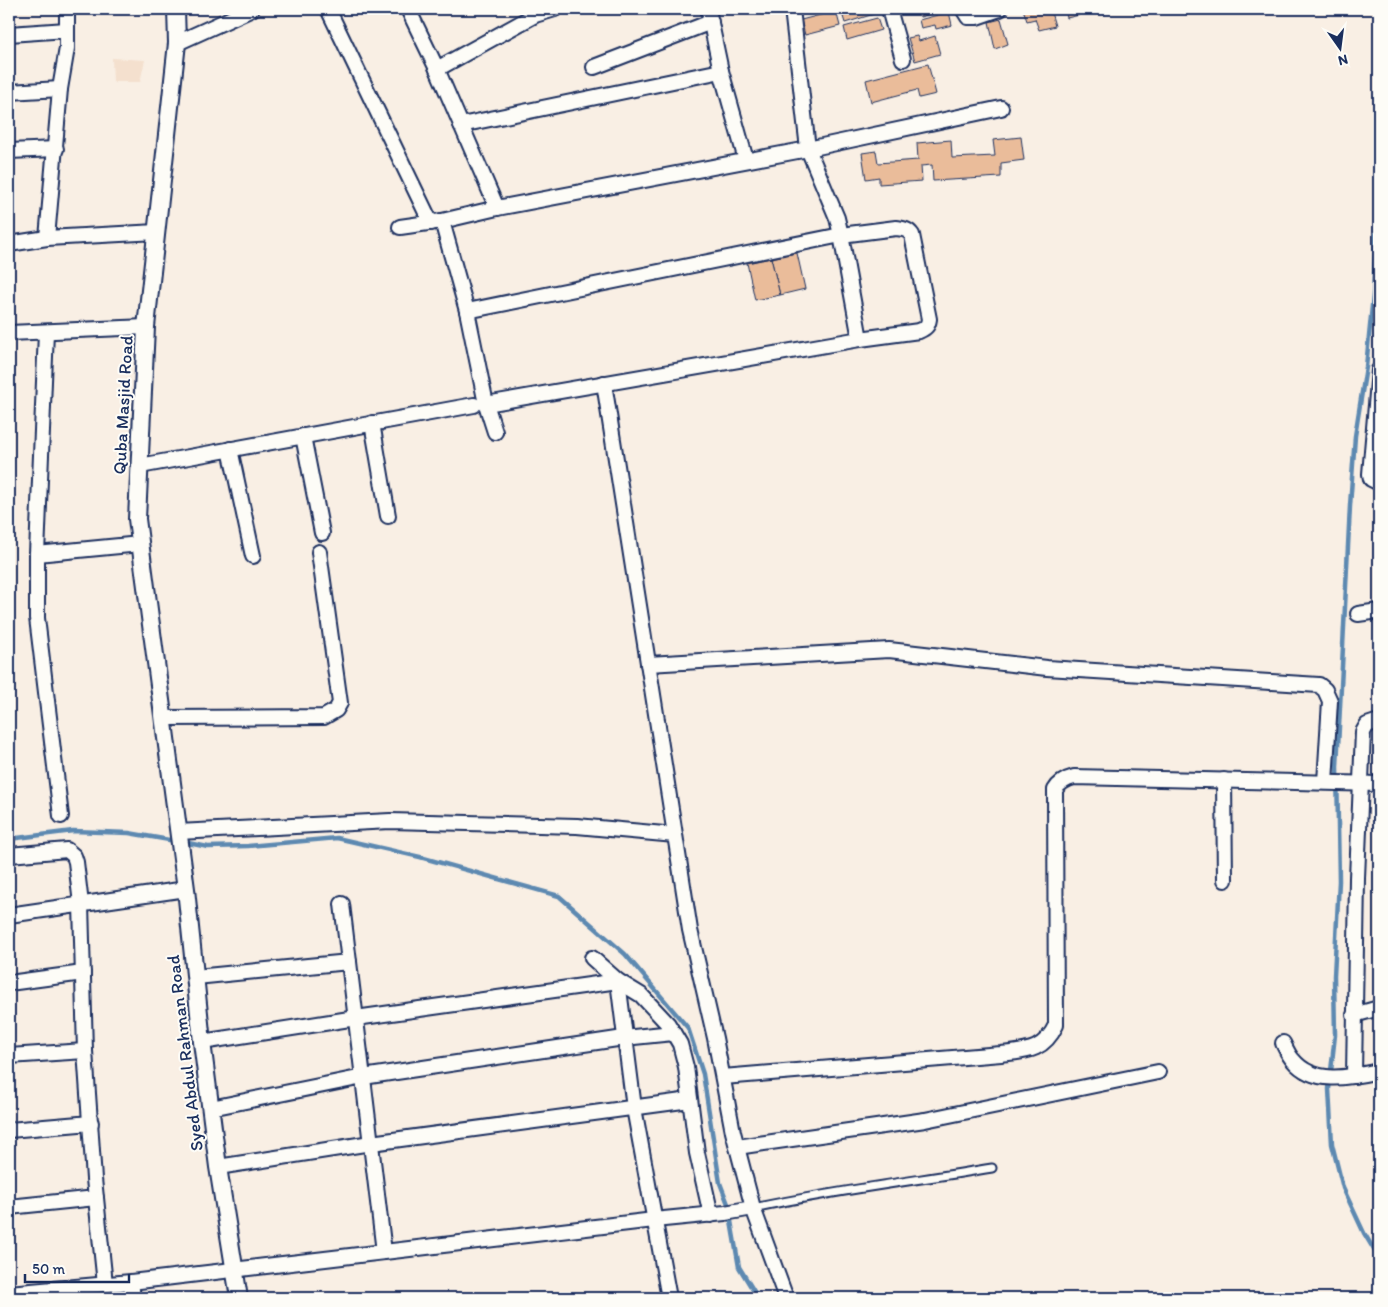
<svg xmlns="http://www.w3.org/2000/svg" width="1388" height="1307" viewBox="0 0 1388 1307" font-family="Itim,sans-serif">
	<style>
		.built { fill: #f4e0ce }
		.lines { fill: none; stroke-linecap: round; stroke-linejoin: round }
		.stream { stroke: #5d89b1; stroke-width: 4.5 }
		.building { fill: #eabc9a; stroke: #1b2f5e }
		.service-casing { stroke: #1b2f5e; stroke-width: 11 }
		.minor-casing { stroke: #1b2f5e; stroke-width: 18 }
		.tertiary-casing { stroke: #1b2f5e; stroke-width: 20 }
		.service { stroke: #fdfcf7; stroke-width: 7 }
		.minor { stroke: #fdfcf7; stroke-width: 14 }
		.tertiary { stroke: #fdfcf7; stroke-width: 16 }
		.labels { text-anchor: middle; stroke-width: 4; stroke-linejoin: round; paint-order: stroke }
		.street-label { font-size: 18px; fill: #1b2f5e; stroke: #fdfcf7 }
	</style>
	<rect width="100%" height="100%" fill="#f9efe4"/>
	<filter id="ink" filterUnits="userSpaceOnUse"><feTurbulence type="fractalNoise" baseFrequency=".02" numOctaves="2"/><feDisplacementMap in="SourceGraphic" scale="10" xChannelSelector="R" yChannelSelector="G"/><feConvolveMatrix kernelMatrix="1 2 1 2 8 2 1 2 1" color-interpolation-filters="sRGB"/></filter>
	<g filter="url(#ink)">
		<polygon class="built" points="112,58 145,60 140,82 113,82"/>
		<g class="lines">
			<g class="stream">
				<polyline points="1379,178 1373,296 1366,367 1355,436 1350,506 1337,767 1339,881 1334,976 1335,1035 1329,1089 1332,1144 1343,1188 1364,1233 1379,1258"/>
				<polyline points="9,839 73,831 129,833 175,841"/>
				<polyline points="183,842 208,847 248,846 337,838 420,857 559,896 625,954 688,1028 703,1074 720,1183 728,1204 739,1267 758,1298"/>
			</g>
		</g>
		<g class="building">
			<polygon points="800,9 821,9 801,14"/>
			<polygon points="844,9 873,9 874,14 845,23 841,10"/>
			<polygon points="918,9 946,9 946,10 920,17"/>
			<polygon points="1023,9 1050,9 1055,26 1039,30 1035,19 1027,21"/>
			<polygon points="1065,9 1078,9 1079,15 1067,18"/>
			<polygon points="836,11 840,26 805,35 801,20"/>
			<polygon points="949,12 952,25 936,29 935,25 921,28 919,20"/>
			<polygon points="877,18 881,30 847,40 844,27"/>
			<polygon points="1001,19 1008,44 995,49 989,22"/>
			<polygon points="917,36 919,41 935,36 940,54 915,61 908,38"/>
			<polygon points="928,64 936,94 919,98 917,90 871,102 866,80"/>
			<polygon points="1021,137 1024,160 1001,163 1001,177 933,181 932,165 921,166 922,181 879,184 879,177 866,179 862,153 876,151 878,163 918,160 917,143 951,140 952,158 995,156 993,140"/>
			<polygon points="797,253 805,289 780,295 771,258"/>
			<polygon points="771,258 780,295 755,300 747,263"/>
		</g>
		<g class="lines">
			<g class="service-casing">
				<path id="service" d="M753,1208c79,-17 160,-27 239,-40"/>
			</g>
			<g class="minor-casing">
				<g id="minor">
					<polyline points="328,9 431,223"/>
					<polyline points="408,9 437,69 497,208"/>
					<polyline points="708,9 721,71 746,160"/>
					<polyline points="792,9 808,149 837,218 841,235 860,339"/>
					<polyline points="889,9 903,59"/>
					<polyline points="963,9 968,17 977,17 1000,9"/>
					<polyline points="9,34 67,30"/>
					<polyline points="177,43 252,9"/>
					<polyline points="594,67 711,22"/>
					<polyline points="437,69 535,15 555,9"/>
					<polyline points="9,92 60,89"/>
					<polyline points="461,125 721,71"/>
					<polyline points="9,151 56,149"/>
					<polyline points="442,221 467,311 486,404 495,432"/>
					<polyline points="400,227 442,221 497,208 808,149 1001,108"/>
					<polyline points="47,238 60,89 67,48 67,9"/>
					<polyline points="9,244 47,238 157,232"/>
					<path d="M467,311l374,-76 55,-7c7,1 12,1 16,7l17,84c-1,7 -3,9 -10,12l-59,8 -374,65"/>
					<polyline points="46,332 37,554 37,618 61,816"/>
					<polyline points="9,333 146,327"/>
					<polyline points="1379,370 1370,474 1371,479 1379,483"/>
					<polyline points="604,383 690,930 715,1038 733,1132 753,1208 786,1298"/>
					<polyline points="372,423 388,516"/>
					<polyline points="303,436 322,533"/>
					<polyline points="230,449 253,556"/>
					<polyline points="140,466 474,405"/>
					<polyline points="37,554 140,544"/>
					<polyline points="1358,614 1379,611"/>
					<polyline points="648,664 889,650 1047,668 1319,685 1325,690 1330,701 1325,782"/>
					<polyline points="165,718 324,717 336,710 340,703 319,552"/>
					<polyline points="1224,780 1225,880"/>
					<polyline points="178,832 390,821 577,826 675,835"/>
					<polyline points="9,855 67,850 74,856 76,862 81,904 85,1051 94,1179 105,1284"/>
					<polyline points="342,904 384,1252"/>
					<polyline points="9,915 186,889"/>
					<polyline points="592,958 618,981 641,995 668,1024 680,1044 686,1067 697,1153 711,1215"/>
					<polyline points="196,977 349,962"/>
					<polyline points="9,983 83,973"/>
					<polyline points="1354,1015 1379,1008"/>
					<polyline points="202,1042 356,1018 618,981 634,1108 669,1298"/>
					<path d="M1283,1043c3,6 6,13 10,17 21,26 58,17 86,11"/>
					<polyline points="9,1056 85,1051"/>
					<polyline points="1354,1076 1357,878 1363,732 1367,725 1379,721"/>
					<path d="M723,1077l278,-23c26,-3 43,-3 55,-29l-1,-235c4,-7 11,-11 19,-13l305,7"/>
					<polyline points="211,1108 363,1077 624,1038 673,1033"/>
					<polyline points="9,1130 91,1123"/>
					<polyline points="737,1147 925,1120 1158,1072"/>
					<polyline points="218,1167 371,1143 690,1100"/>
					<polyline points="9,1207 96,1198"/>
					<polyline points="131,1282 133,1298"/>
					<polyline points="9,1293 131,1282 654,1220 725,1213 753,1208"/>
				</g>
			</g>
			<g class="tertiary-casing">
				<polyline id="tertiary" points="176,9 177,43 146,327 137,519 186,889 202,1042 218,1167 239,1298"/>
			</g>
			<use href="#service" class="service"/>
			<use href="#minor" class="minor"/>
			<use href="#tertiary" class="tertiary"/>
		</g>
	</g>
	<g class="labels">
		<g class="street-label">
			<text transform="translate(123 405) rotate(-87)" y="6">Quba Masjid Road</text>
			<text transform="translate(185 1053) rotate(-97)" y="6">Syed Abdul Rahman Road</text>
		</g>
	</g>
	<rect width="1388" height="1307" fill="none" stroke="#fdfcf7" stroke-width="30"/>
	<rect x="15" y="15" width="1358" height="1277" fill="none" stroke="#1b2f5e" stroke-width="2" filter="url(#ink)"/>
	<g transform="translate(1340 48) rotate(166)" stroke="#fdfcf7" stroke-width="4" paint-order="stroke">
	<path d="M0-4L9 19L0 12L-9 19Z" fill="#1b2f5e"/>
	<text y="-8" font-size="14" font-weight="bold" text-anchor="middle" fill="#1b2f5e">N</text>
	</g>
	<path d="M25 1274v8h104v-8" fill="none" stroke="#1b2f5e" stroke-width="2.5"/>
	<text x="32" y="1274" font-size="15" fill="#1b2f5e" stroke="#fdfcf7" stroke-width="4" paint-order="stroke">50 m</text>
</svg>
